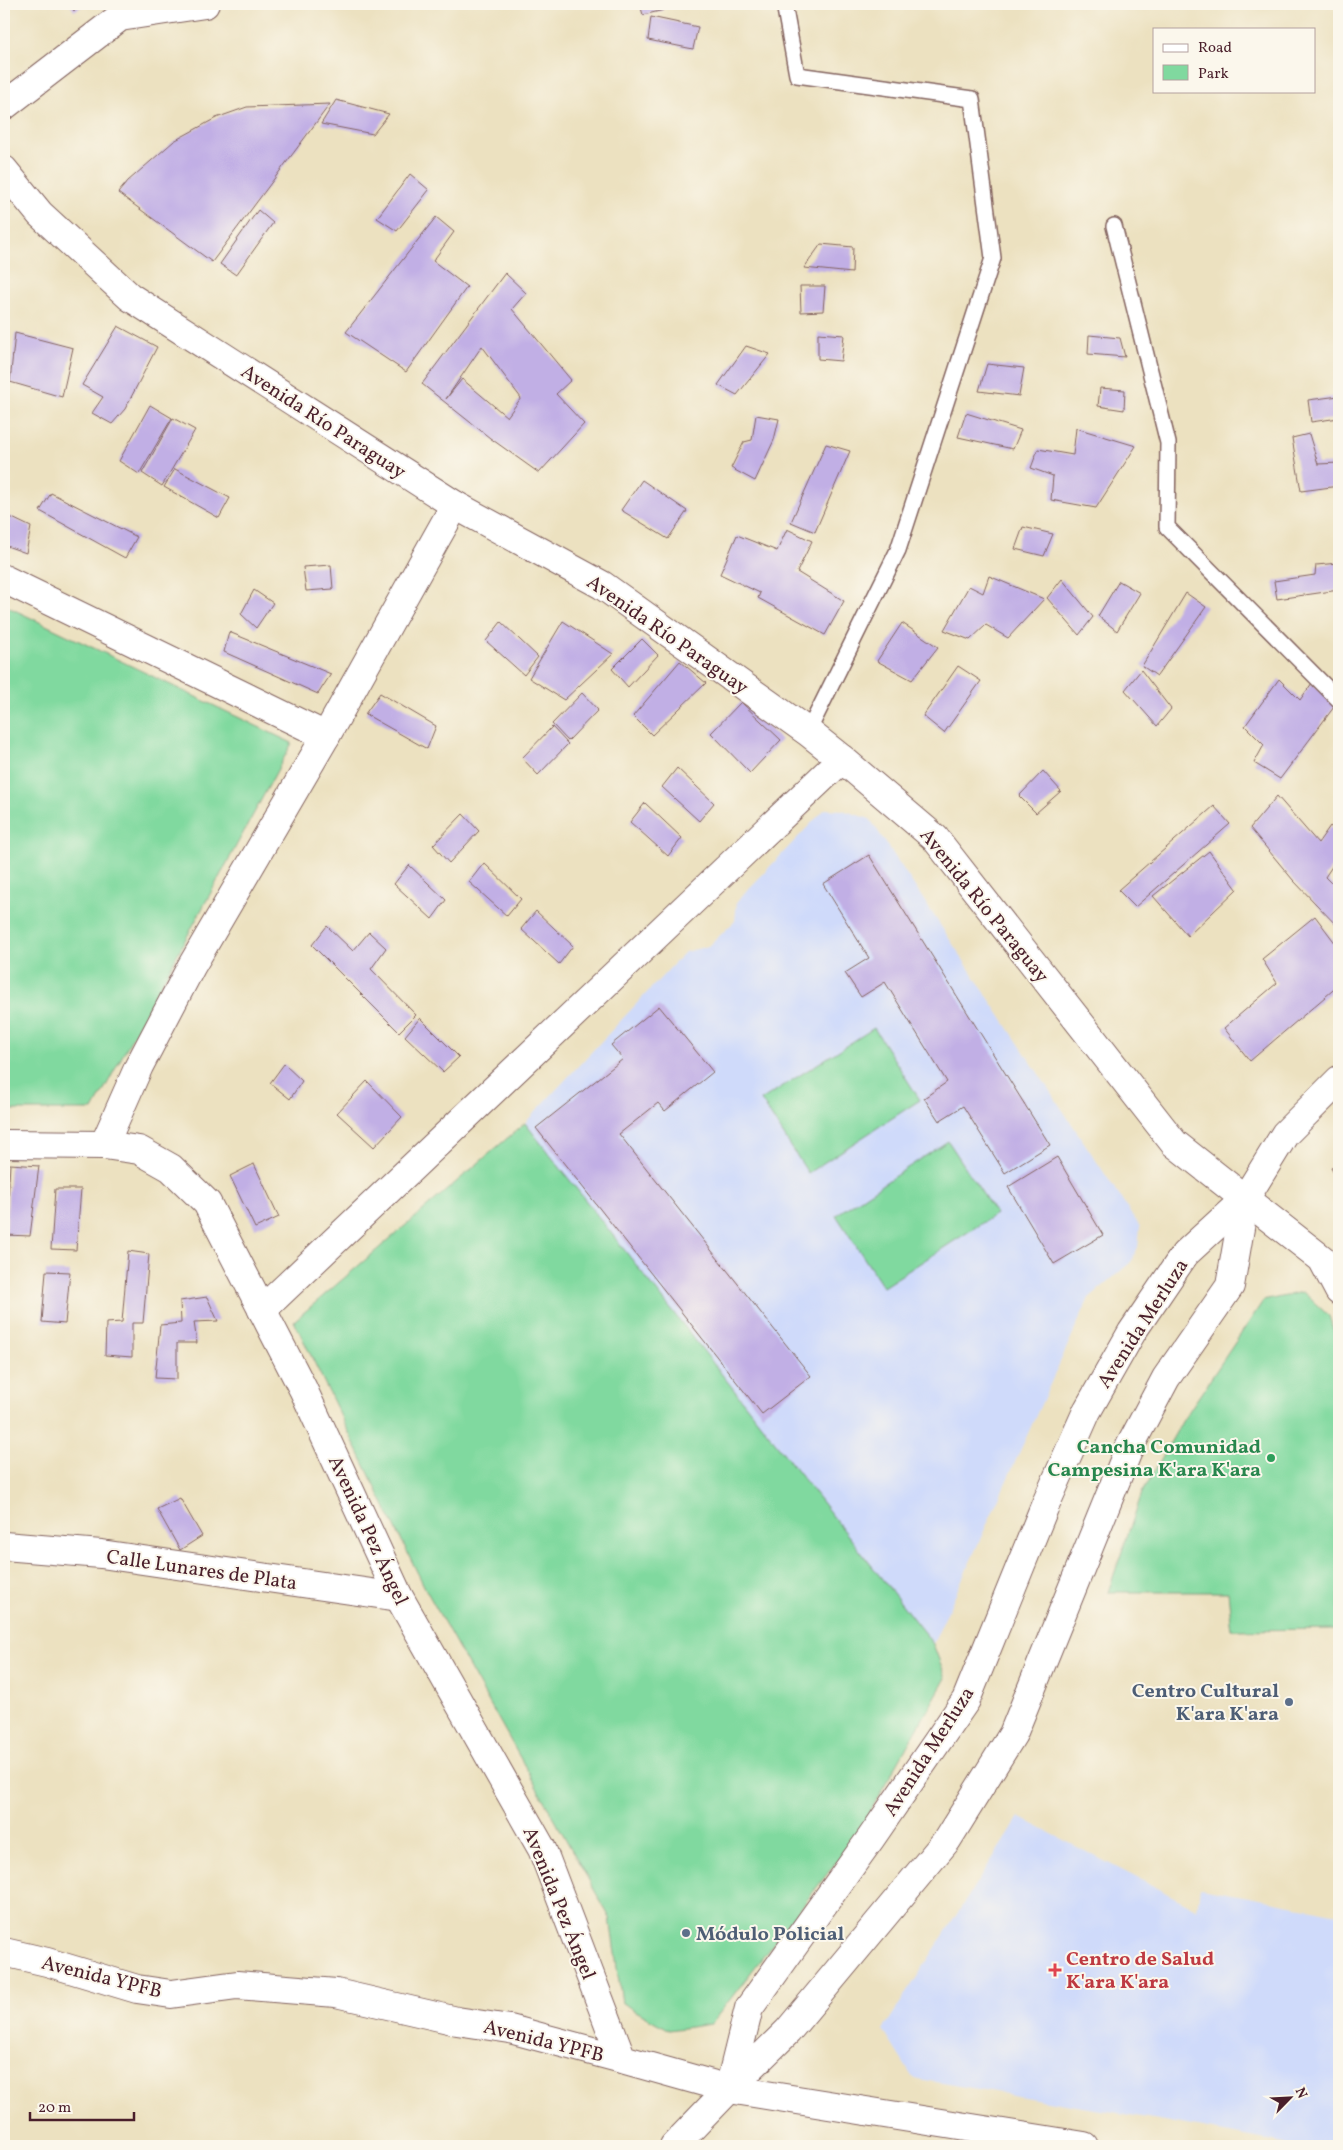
<svg xmlns="http://www.w3.org/2000/svg" width="1343" height="2150" viewBox="0 0 1343 2150" font-family="Vollkorn,serif">
	<style>
		.built { fill: #cfdafa }
		.green { fill: #80d99f; stroke: #657c65 }
		.building { fill: #c1afe5; fill-rule: evenodd }
		.lines { fill: none; stroke-linecap: round; stroke-linejoin: round }
		.lane-casing { stroke: #83635f; stroke-width: 18 }
		.street-casing { stroke: #83635f; stroke-width: 30 }
		.secondary-casing { stroke: #83635f; stroke-width: 30 }
		.lane { stroke: #fff; stroke-width: 15 }
		.street { stroke: #fff; stroke-width: 28 }
		.secondary { stroke: #fff; stroke-width: 28 }
		.leisure-dot { fill: #2e9e5b; stroke: #fbf7ec; stroke-width: 2 }
		.service-dot { fill: #5c6f8a; stroke: #fbf7ec; stroke-width: 2 }
		.health-dot { fill: #e0444e; stroke: #fbf7ec; stroke-width: 2 }
		.labels { text-anchor: middle; stroke-width: 4; stroke-linejoin: round; paint-order: stroke }
		.street-label { font-size: 20px; fill: #4a1f2b; stroke: #fbf7ec }
		.leisure-label { font-size: 20px; font-weight: bold; fill: #27864d; stroke: #fbf7ec; text-anchor: end }
		.service-label { font-size: 20px; font-weight: bold; fill: #4e5e75; stroke: #fbf7ec; text-anchor: end }
		.health-label { font-size: 20px; font-weight: bold; fill: #be3a42; stroke: #fbf7ec; text-anchor: start }
	</style>
	<rect width="100%" height="100%" fill="#fbf7ec"/>
	<filter id="ink" filterUnits="userSpaceOnUse"><feTurbulence type="fractalNoise" baseFrequency=".02" numOctaves="2"/><feDisplacementMap in="SourceGraphic" scale="10" xChannelSelector="R" yChannelSelector="G"/><feConvolveMatrix kernelMatrix="1 2 1 2 8 2 1 2 1" color-interpolation-filters="sRGB"/></filter>
	<filter id="wash" filterUnits="userSpaceOnUse"><feTurbulence type="fractalNoise" baseFrequency=".0096" numOctaves="4" result="noise"/><feDisplacementMap in="SourceGraphic" scale="20" xChannelSelector="R" yChannelSelector="G"/><feGaussianBlur stdDeviation="1.12" result="paint"/><feColorMatrix in="noise" values="0 0 0 0 0 0 0 0 0 0 0 0 0 0 0 0 0 1.4 0 .05"/><feComposite in="paint" operator="in"/></filter>
	<g filter="url(#wash)">
		<rect width="100%" height="100%" fill="#ece1c0"/>
		<g class="built">
			<polygon points="825,809 842,810 870,819 1140,1227 1138,1247 1131,1262 1089,1298 933,1644 525,1123 685,952 709,946 735,921 737,901"/>
			<polygon points="1019,1817 1197,1909 1200,1888 1339,1914 1339,2146 1300,2146 1165,2121 913,2078 883,2030"/>
		</g>
		<g class="green">
			<polygon points="4,605 292,743 93,1110 4,1110"/>
			<polygon points="874,1028 920,1100 808,1173 761,1100"/>
			<polygon points="525,1123 933,1644 946,1678 855,1838 711,2024 669,2030 622,2003 610,1918 426,1590 294,1321"/>
			<polygon points="948,1141 996,1214 883,1287 836,1215"/>
			<polygon points="1303,1292 1329,1316 1339,1346 1339,1629 1232,1630 1228,1592 1108,1592 1142,1493 1183,1420 1263,1301"/>
		</g>
		<g id="blocks">
			<g class="building">
				<polygon points="70,4 86,4 74,11"/>
				<polygon points="640,4 662,4 664,10 643,15"/>
				<polygon points="651,17 698,27 693,49 648,40"/>
				<polygon points="336,100 389,114 373,134 321,124"/>
				<polygon points="330,104 212,262 118,193 128,181 174,141 216,118 247,107"/>
				<polygon points="410,174 429,190 397,231 377,218"/>
				<polygon points="258,210 273,223 236,275 220,264"/>
				<polygon points="436,217 454,232 433,261 467,287 406,372 346,332"/>
				<polygon points="821,244 853,247 852,273 804,268"/>
				<path d="M505,273l21,20 -14,16 59,71 -15,14 28,30 -45,49 -49,-35 -68,-54zM482,346l39,52 -14,19 -45,-38 -16,20z"/>
				<polygon points="800,286 825,286 823,311 801,312"/>
				<polygon points="118,326 157,347 125,409 112,424 92,413 103,397 82,385"/>
				<polygon points="15,333 73,348 62,397 10,382"/>
				<polygon points="818,333 844,335 841,361 818,359"/>
				<polygon points="1089,335 1120,338 1125,357 1088,354"/>
				<polygon points="746,346 770,354 737,395 718,385"/>
				<polygon points="4,358 7,359 6,383 4,382"/>
				<polygon points="987,364 1024,368 1019,396 979,391"/>
				<polygon points="1100,388 1125,390 1124,410 1098,406"/>
				<polygon points="1339,396 1339,418 1311,422 1308,400"/>
				<polygon points="150,405 172,418 139,474 119,461"/>
				<polygon points="966,413 1021,430 1013,449 958,437"/>
				<polygon points="756,415 779,419 774,440 755,481 731,468 744,442 752,440"/>
				<polygon points="173,418 195,430 162,486 142,473"/>
				<polygon points="1076,428 1136,446 1096,508 1051,500 1053,476 1031,468 1038,449 1073,455"/>
				<polygon points="1309,434 1318,464 1339,463 1339,486 1301,491 1292,438"/>
				<polygon points="826,444 850,451 815,532 791,522"/>
				<polygon points="175,469 230,498 219,518 164,487"/>
				<polygon points="642,480 687,511 668,539 621,510"/>
				<polygon points="51,493 137,537 125,558 40,511"/>
				<polygon points="4,514 31,527 26,553 4,545"/>
				<polygon points="1023,527 1053,534 1044,556 1015,549"/>
				<polygon points="787,529 812,541 797,572 844,601 825,635 758,598 760,593 720,574 737,535 777,551"/>
				<polygon points="1339,563 1339,590 1277,599 1274,581 1315,575 1316,565"/>
				<polygon points="331,565 333,589 306,591 303,567"/>
				<polygon points="989,576 1044,599 1008,638 986,625 970,640 944,630 969,586 983,593"/>
				<polygon points="1062,579 1093,617 1079,635 1047,598"/>
				<polygon points="1119,581 1140,593 1117,631 1098,616"/>
				<polygon points="254,590 273,603 256,628 241,614"/>
				<polygon points="1186,593 1206,607 1157,676 1142,666"/>
				<polygon points="563,621 613,654 564,700 529,678"/>
				<polygon points="501,622 538,657 524,675 486,641"/>
				<polygon points="902,623 938,647 912,680 877,661"/>
				<polygon points="229,632 331,674 318,694 224,652"/>
				<polygon points="642,639 658,655 628,687 612,669"/>
				<polygon points="680,661 706,683 652,735 633,716"/>
				<polygon points="958,666 981,681 944,733 923,716"/>
				<polygon points="1141,670 1171,709 1157,726 1125,690"/>
				<polygon points="1279,679 1300,700 1312,683 1337,703 1280,779 1254,763 1264,745 1245,726"/>
				<polygon points="380,693 436,726 427,749 365,714"/>
				<polygon points="582,693 598,710 568,741 552,724"/>
				<polygon points="741,702 781,740 750,773 711,733"/>
				<polygon points="552,727 568,744 538,775 522,758"/>
				<polygon points="677,768 714,803 699,821 662,787"/>
				<polygon points="1043,771 1061,791 1036,813 1019,796"/>
				<polygon points="1277,796 1318,843 1330,826 1339,833 1339,856 1325,877 1339,891 1339,928 1293,880 1250,828"/>
				<polygon points="645,803 682,838 668,856 630,822"/>
				<polygon points="1214,806 1230,824 1135,907 1118,890"/>
				<polygon points="463,814 479,831 449,863 433,845"/>
				<polygon points="1209,851 1237,889 1188,936 1153,896"/>
				<polygon points="869,855 1050,1145 1005,1173 963,1106 939,1121 924,1098 947,1082 885,982 861,997 845,973 869,958 823,884"/>
				<polygon points="484,863 521,899 507,916 469,882"/>
				<polygon points="409,865 446,900 432,919 394,884"/>
				<polygon points="536,911 573,946 559,964 521,929"/>
				<polygon points="1315,916 1339,948 1339,985 1250,1061 1224,1028 1277,983 1262,959"/>
				<polygon points="327,926 353,951 369,932 386,948 371,969 416,1015 399,1032 312,945"/>
				<polygon points="659,1006 713,1072 665,1111 658,1103 619,1134 811,1376 762,1414 536,1128 623,1059 611,1045"/>
				<polygon points="420,1018 459,1057 443,1072 405,1036"/>
				<polygon points="284,1064 302,1081 290,1099 270,1083"/>
				<polygon points="367,1081 402,1117 374,1147 337,1113"/>
				<polygon points="1057,1157 1103,1235 1054,1264 1008,1187"/>
				<polygon points="10,1164 39,1166 30,1236 6,1235"/>
				<polygon points="254,1164 279,1217 255,1228 230,1176"/>
				<polygon points="1339,1164 1339,1182 1331,1168"/>
				<polygon points="55,1189 81,1189 76,1250 51,1249"/>
				<polygon points="128,1251 149,1254 143,1323 132,1323 132,1357 105,1355 106,1323 122,1322"/>
				<polygon points="46,1271 70,1272 65,1324 42,1322"/>
				<polygon points="207,1297 218,1321 194,1322 197,1343 177,1343 177,1379 155,1378 160,1325 181,1323 180,1301"/>
				<polygon points="180,1498 202,1536 180,1550 157,1509"/>
			</g>
		</g>
	</g>
	<g filter="url(#ink)">
		<use href="#blocks" fill-opacity="0" stroke="#83635f" stroke-width="1"/>
		<g class="lines">
			<g class="lane-casing">
				<g id="lane">
					<polyline points="784,4 797,75 972,99 993,258 898,550 808,732"/>
					<polyline points="1114,226 1168,443 1167,527 1339,700"/>
				</g>
			</g>
			<g class="street-casing">
				<g id="street">
					<polyline points="4,106 120,17 205,4"/>
					<polyline points="4,579 326,736"/>
					<polyline points="104,1145 139,1066 191,967 326,736 455,505"/>
					<polyline points="1245,1199 1322,1259 1339,1291"/>
					<polyline points="262,1310 842,759"/>
					<polyline points="4,1546 101,1554 399,1597"/>
					<polyline points="4,1952 47,1962 137,1989 171,1994 237,1985 336,1993 457,2021 510,2029 622,2059"/>
					<polyline points="674,2146 729,2089 1084,2146"/>
				</g>
			</g>
			<g class="secondary-casing">
				<g id="secondary">
					<polyline points="4,170 40,214 130,297 455,505 602,585 808,732 842,759 935,838 1174,1143 1245,1199"/>
					<polyline points="4,1144 104,1145 139,1150 171,1168 207,1203 303,1389 399,1597 542,1849 622,2059 729,2089"/>
					<polyline points="729,2089 749,2008 871,1838 966,1700 1044,1508 1087,1411 1132,1332 1185,1254 1245,1199 1285,1134 1339,1080"/>
					<polyline points="729,2089 788,2031 947,1840 1013,1734 1130,1446 1166,1378 1230,1286 1245,1199"/>
				</g>
			</g>
			<use href="#lane" class="lane"/>
			<use href="#street" class="street"/>
			<use href="#secondary" class="secondary"/>
		</g>
	</g>
	<circle class="leisure-dot" cx="1271" cy="1458" r="5"/>
	<g class="service-dot">
		<circle cx="1289" cy="1702" r="5"/>
		<circle cx="686" cy="1933" r="5"/>
	</g>
	<path class="health-dot" d="M1052.5 1962.5h5v5h5v5h-5v5h-5v-5h-5v-5h5z"/>
	<g class="labels">
		<g class="street-label">
			<text transform="translate(324 421) rotate(33)" y="7">Avenida Río Paraguay</text>
			<text transform="translate(668 634) rotate(35)" y="7">Avenida Río Paraguay</text>
			<text transform="translate(985 905) rotate(51)" y="7">Avenida Río Paraguay</text>
			<text transform="translate(1142 1323) rotate(-57)" y="7">Avenida Merluza</text>
			<text transform="translate(369 1530) rotate(65)" y="7">Avenida Pez Ángel</text>
			<text transform="translate(202 1569) rotate(8)" y="7">Calle Lunares de Plata</text>
			<text transform="translate(928 1751) rotate(-57)" y="7">Avenida Merluza</text>
			<text transform="translate(560 1903) rotate(68)" y="7">Avenida Pez Ángel</text>
			<text transform="translate(102 1976) rotate(14)" y="7">Avenida YPFB</text>
			<text transform="translate(544 2040) rotate(14)" y="7">Avenida YPFB</text>
		</g>
		<g class="leisure-label">
			<text x="1261" y="1453">Cancha Comunidad<tspan x="1261" dy="23">Campesina K'ara K'ara</tspan></text>
		</g>
		<g class="service-label">
			<text x="1279" y="1697">Centro Cultural<tspan x="1279" dy="23">K'ara K'ara</tspan></text>
			<text x="696" y="1940" text-anchor="start">Módulo Policial</text>
		</g>
		<g class="health-label">
			<text x="1066" y="1965">Centro de Salud<tspan x="1066" dy="23">K'ara K'ara</tspan></text>
		</g>
	</g>
	<rect width="1343" height="2150" fill="none" stroke="#fbf7ec" stroke-width="20"/>
	<rect x="1153" y="28" width="162" height="65" fill="#fbf7ec" stroke="#b4a19f"/>
	<rect x="1163" y="44" width="25" height="8" fill="#ffffff" stroke="#b4a19f"/>
	<text x="1198" y="52" font-size="15" fill="#4a1f2b">Road</text>
	<rect x="1163" y="65" width="25" height="15" fill="#80d99f" stroke="#b4a19f"/>
	<text x="1198" y="78" font-size="15" fill="#4a1f2b">Park</text>
	<g transform="translate(1290 2098) rotate(66)" stroke="#fbf7ec" stroke-width="4" paint-order="stroke">
	<path d="M0-4L9 19L0 12L-9 19Z" fill="#4a1f2b"/>
	<text y="-8" font-size="14" font-weight="bold" text-anchor="middle" fill="#4a1f2b">N</text>
	</g>
	<path d="M30 2112v8h104v-8" fill="none" stroke="#4a1f2b" stroke-width="2.5"/>
	<text x="38" y="2112" font-size="15" fill="#4a1f2b" stroke="#fbf7ec" stroke-width="4" paint-order="stroke">20 m</text>
</svg>
